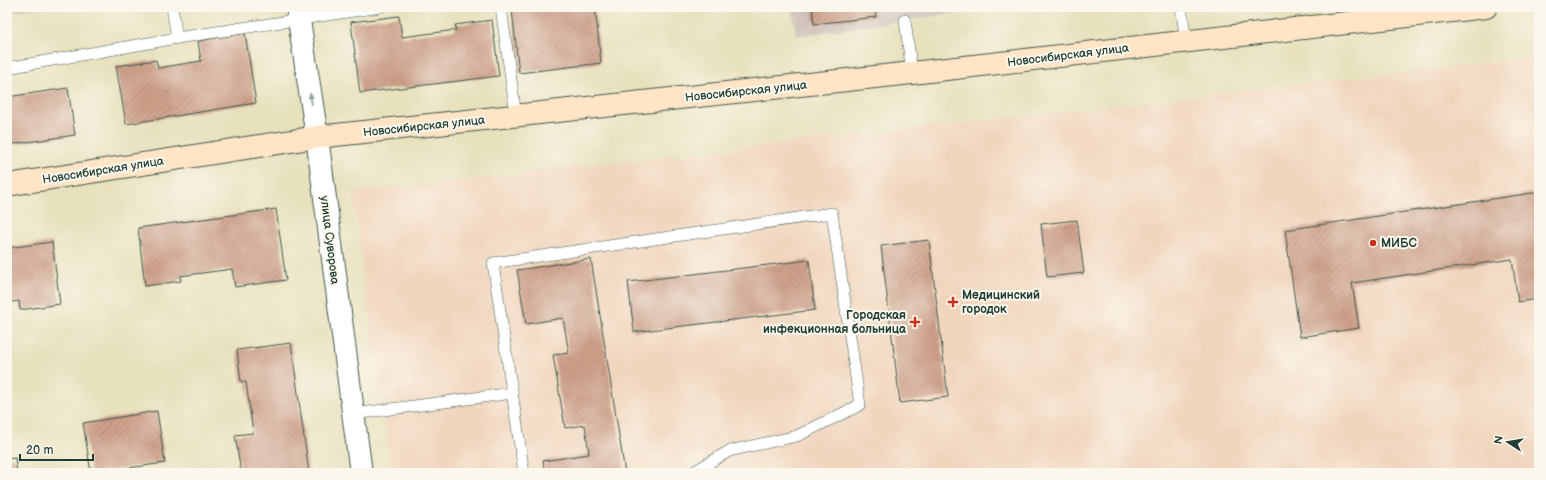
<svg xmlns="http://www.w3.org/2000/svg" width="1546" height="480" viewBox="0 0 1546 480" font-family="'Balsamiq Sans',sans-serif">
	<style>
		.built { fill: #f1d5bd }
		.industrial { fill: #cec1ba }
		.building { fill: url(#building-hatch) }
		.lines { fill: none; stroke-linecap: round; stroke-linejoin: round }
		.lane-casing { stroke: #3d5649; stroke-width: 12 }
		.street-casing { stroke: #3d5649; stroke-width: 24 }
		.secondary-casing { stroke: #3d5649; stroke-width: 24 }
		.lane { stroke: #fff; stroke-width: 11 }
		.street { stroke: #fff; stroke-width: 22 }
		.secondary { stroke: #ffe4c6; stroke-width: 22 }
		.oneway { fill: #8f9e9a }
		.poi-dot { fill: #c8321e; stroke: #fbf7ec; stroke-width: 1.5 }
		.labels { text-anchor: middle; stroke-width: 4; stroke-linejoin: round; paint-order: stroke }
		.street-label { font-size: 12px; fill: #1f3d34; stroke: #fbf7ec }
		.poi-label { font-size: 12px; font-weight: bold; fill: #1f3d34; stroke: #fbf7ec; text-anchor: start }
	</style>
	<defs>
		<pattern id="building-hatch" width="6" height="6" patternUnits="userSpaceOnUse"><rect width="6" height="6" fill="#cfa08a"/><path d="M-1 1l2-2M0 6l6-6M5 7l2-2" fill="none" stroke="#a78472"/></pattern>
	</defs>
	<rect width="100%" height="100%" fill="#fbf7ec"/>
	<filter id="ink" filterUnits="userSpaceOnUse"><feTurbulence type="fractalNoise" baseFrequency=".025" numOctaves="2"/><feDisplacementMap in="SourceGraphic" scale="8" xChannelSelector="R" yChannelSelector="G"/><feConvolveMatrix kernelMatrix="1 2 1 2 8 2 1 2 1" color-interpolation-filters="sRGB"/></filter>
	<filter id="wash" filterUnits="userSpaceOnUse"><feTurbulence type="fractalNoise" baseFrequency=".012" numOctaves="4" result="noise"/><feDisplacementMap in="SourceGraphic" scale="16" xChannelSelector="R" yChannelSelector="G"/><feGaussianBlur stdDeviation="0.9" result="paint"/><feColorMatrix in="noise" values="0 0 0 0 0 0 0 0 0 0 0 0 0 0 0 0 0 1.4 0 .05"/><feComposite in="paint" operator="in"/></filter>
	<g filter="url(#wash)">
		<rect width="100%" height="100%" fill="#e8e1be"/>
		<polygon class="built" points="1539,57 1539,473 391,473 353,193"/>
		<g class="industrial">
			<polygon points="7,7 41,7 7,13"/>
			<polygon points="792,7 997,7 796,36"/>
		</g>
		<g id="blocks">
			<g class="building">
				<polygon points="538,7 595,7 601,63 519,73 512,10"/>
				<polygon points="812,7 875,7 876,17 814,24"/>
				<polygon points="399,16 402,37 456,30 455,25 492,20 499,76 360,93 351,22"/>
				<polygon points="245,33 256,103 126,124 116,66 156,60 158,68 201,61 198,41"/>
				<polygon points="68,88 75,135 7,145 7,97"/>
				<polygon points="1539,192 1539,299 1518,302 1512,259 1352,283 1359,328 1300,337 1285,230"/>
				<polygon points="276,209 286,280 235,287 232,269 180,276 181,281 145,286 138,228"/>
				<polygon points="1077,220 1084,273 1047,277 1041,224"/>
				<polygon points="929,240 948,397 900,403 881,246"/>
				<polygon points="52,242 60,304 20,310 19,301 7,303 7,248"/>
				<polygon points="591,259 625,473 545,473 543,461 589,454 585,425 565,428 553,355 569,353 563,318 526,324 517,270"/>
				<polygon points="809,260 815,310 634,332 628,282"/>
				<polygon points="291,343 309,473 241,473 235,435 253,433 246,382 241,382 237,350"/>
				<polygon points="157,411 165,463 91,473 83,423"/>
				<polygon points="15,458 17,473 7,473 7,459"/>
			</g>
		</g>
	</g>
	<g filter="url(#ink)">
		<use href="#blocks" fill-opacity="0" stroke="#3d5649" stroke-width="1"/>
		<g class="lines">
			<g class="lane-casing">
				<g id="lane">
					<polyline points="172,7 177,38"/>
					<polyline points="501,7 516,116"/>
					<polyline points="1181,7 1186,41"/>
					<polyline points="905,20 912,73"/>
					<polyline points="7,68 177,38 380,7"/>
					<polyline points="353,414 513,393"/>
					<polyline points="524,473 493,263 832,213 860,405 797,436 729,451 692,473"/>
				</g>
			</g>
			<g class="street-casing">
				<polyline id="street" points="297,7 317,137 361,473"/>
			</g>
			<g class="secondary-casing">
				<polyline id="secondary" points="7,185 317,137 912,73 1486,7"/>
			</g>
			<use href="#lane" class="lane"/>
			<use href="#street" class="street"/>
			<use href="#secondary" class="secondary"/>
		</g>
		<defs><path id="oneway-solid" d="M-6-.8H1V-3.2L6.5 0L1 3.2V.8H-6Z"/></defs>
		<use class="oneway" href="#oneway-solid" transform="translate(311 99) rotate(-99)"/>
	</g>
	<g class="poi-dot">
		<circle cx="1373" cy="243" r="4"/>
		<path d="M951 296h4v4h4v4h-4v4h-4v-4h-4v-4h4z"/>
		<path d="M913 316h4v4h4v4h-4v4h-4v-4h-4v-4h4z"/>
	</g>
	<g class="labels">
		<g class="street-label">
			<text transform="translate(1068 55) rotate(-7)" y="4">Новосибирская улица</text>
			<text transform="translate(746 91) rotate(-6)" y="4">Новосибирская улица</text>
			<text transform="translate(424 126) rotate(-6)" y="4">Новосибирская улица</text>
			<text transform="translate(103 170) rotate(-9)" y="4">Новосибирская улица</text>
			<text transform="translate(330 240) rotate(83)" y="4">улица Суворова</text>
		</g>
		<g class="poi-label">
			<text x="1381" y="247">МИБС</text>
			<text x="962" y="299">Медицинский<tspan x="962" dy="14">городок</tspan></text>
			<text x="906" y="319" text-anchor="end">Городская<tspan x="906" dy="14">инфекционная больница</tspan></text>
		</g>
	</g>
	<rect width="1546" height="480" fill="none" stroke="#fbf7ec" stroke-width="24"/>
	<g transform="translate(1508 442) rotate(282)" stroke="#fbf7ec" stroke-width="3" paint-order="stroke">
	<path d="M0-3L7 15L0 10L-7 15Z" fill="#1f3d34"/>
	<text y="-6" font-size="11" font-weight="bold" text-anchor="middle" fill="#1f3d34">N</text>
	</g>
	<path d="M20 454v6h73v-6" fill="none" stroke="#1f3d34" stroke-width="2"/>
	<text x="26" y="454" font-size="12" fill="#1f3d34" stroke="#fbf7ec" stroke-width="3" paint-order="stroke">20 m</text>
</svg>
